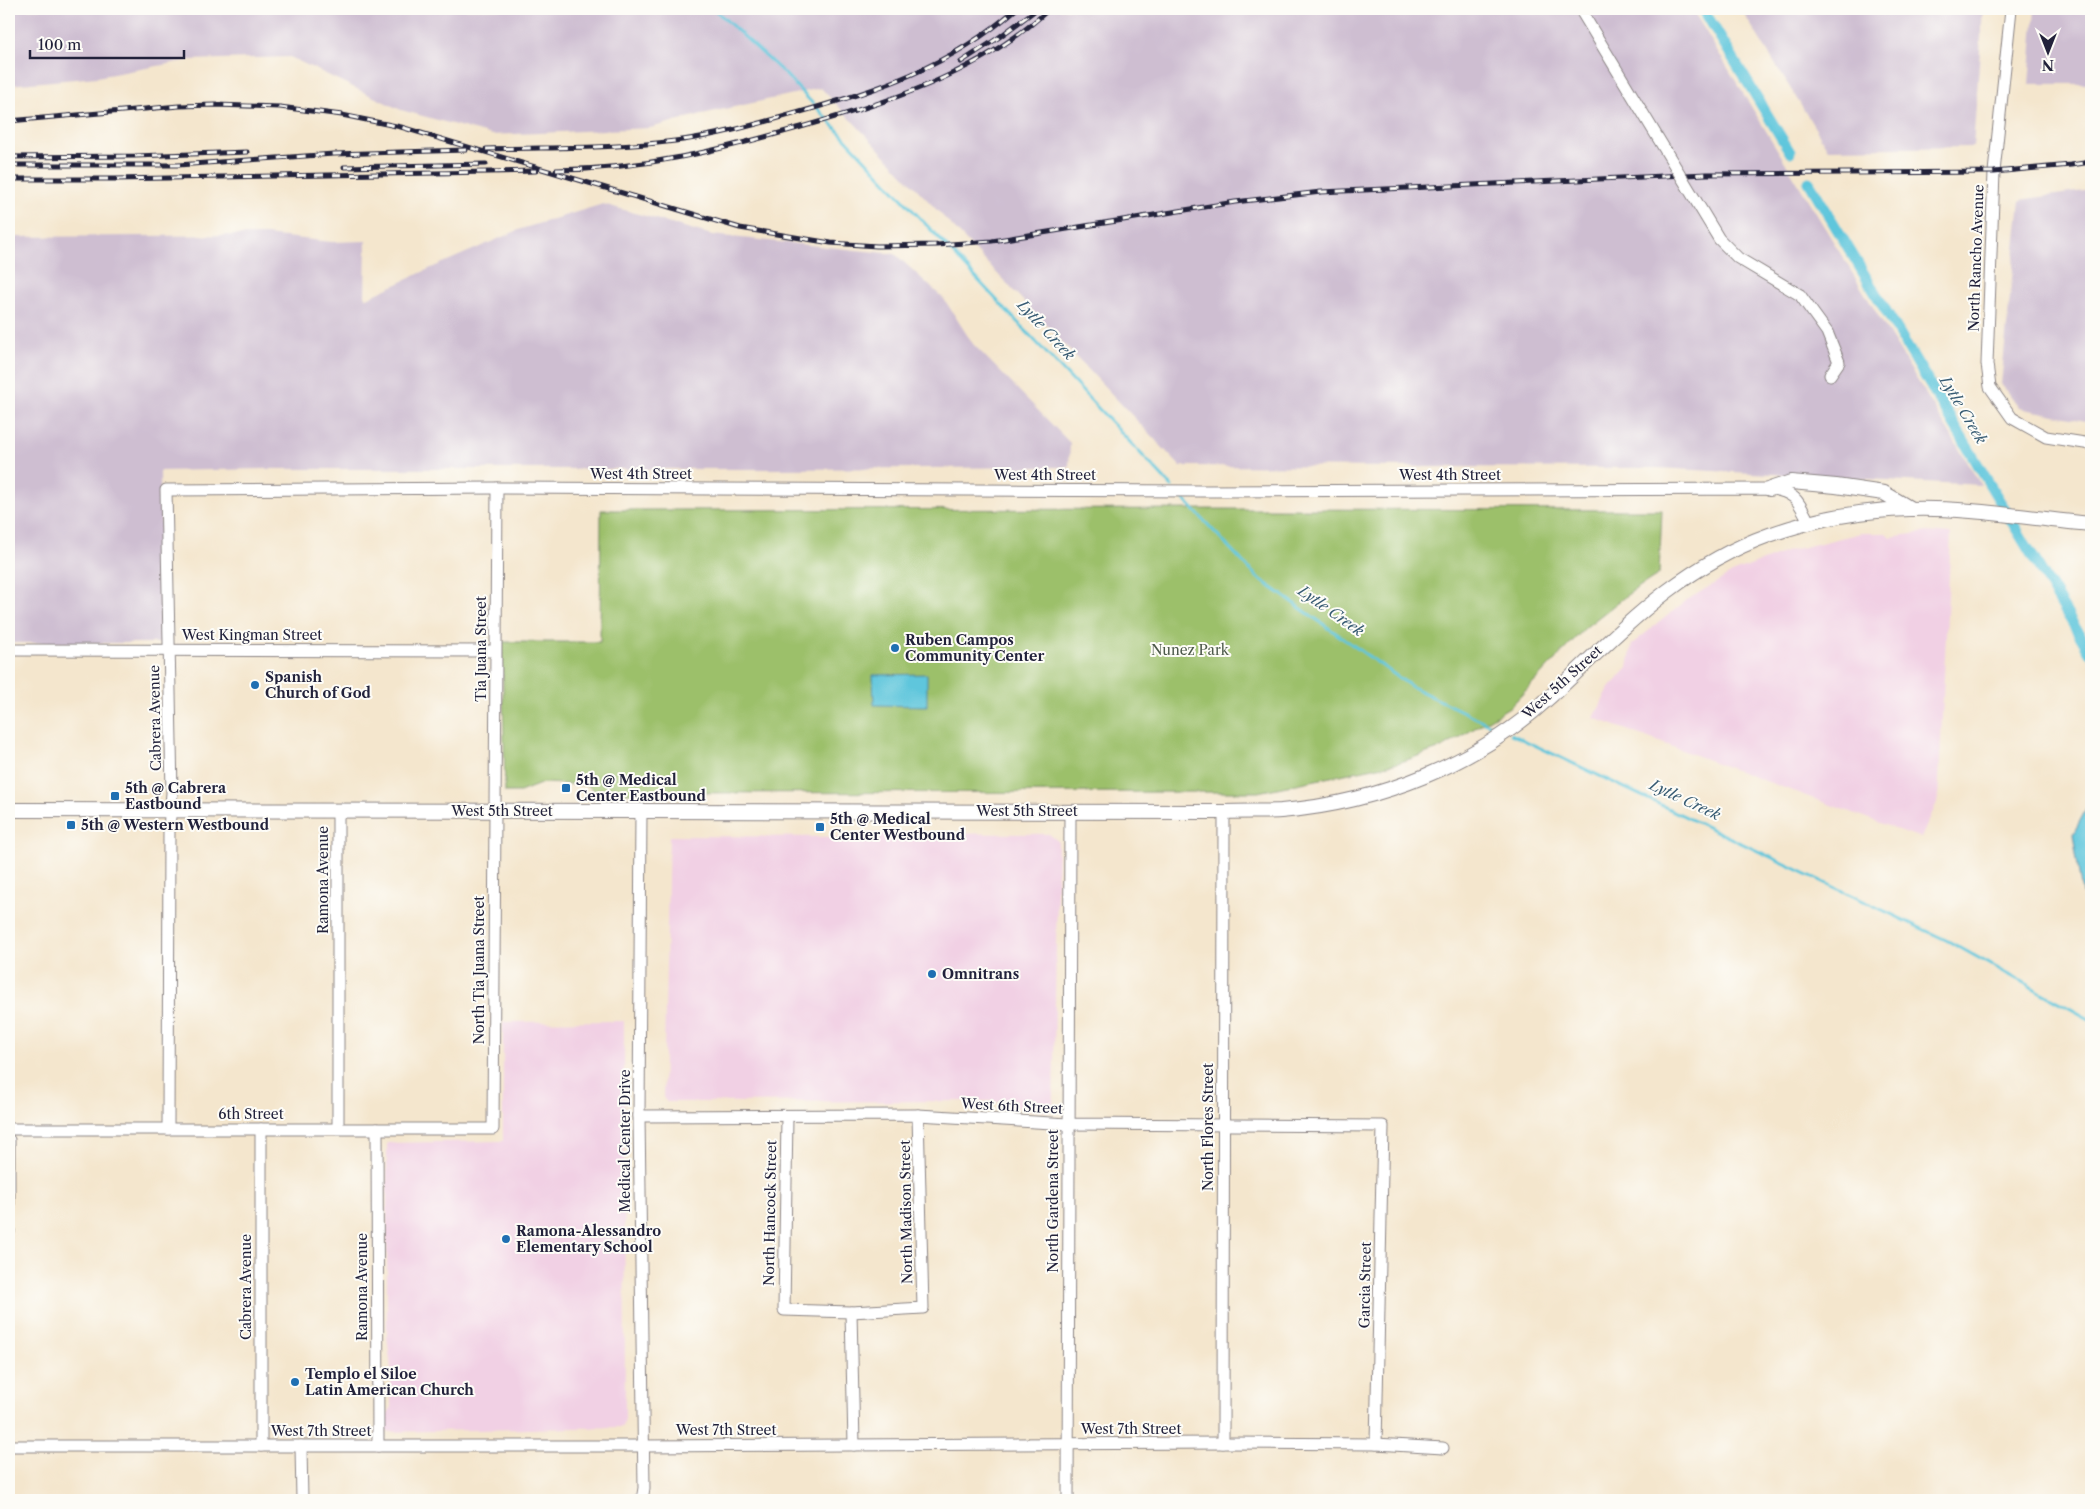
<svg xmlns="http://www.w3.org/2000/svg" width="2100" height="1509" viewBox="0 0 2100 1509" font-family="'Libre Caslon Text',serif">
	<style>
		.built { fill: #f1d0e4 }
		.industrial { fill: #cebed1 }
		.green { fill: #9cc06a; stroke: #5f7152 }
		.water { fill: #5fc6dc; stroke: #40748c }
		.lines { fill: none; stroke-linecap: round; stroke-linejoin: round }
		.stream { stroke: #5fc6dc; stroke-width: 3 }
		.canal { stroke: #5fc6dc; stroke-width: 11 }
		.minor-casing { stroke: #8b8484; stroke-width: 13 }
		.major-casing { stroke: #8b8484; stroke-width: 16 }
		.minor { stroke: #fff; stroke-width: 11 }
		.major { stroke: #fff; stroke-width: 14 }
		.rail-casing { stroke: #22223b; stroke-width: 5 }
		.rail { stroke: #fdfcf7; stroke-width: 3; stroke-dasharray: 9; stroke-linecap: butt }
		.minor-bridge-casing { stroke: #8b8484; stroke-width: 13; stroke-linecap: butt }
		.minor-bridge { stroke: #fff; stroke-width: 11 }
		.poi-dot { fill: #1f6fb2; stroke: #fdfcf7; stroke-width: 2 }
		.labels { text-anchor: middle; stroke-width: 4; stroke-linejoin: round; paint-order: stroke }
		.street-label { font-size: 14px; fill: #22223b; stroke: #fdfcf7 }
		.poi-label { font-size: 14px; font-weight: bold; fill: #22223b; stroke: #fdfcf7; text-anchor: start }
		.park-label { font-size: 14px; fill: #4d594b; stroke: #fdfcf7 }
		.water-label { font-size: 15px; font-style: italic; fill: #375b73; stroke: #fdfcf7 }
	</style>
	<rect width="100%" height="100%" fill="#fdfcf7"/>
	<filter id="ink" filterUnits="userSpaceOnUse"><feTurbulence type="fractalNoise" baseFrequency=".02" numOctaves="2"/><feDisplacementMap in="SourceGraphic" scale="10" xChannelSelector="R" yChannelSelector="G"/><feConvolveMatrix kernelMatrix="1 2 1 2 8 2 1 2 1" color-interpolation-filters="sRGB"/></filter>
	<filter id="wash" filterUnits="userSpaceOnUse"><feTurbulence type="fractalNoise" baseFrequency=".0096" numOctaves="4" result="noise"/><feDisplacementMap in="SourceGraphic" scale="20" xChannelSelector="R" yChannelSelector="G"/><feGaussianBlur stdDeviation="1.12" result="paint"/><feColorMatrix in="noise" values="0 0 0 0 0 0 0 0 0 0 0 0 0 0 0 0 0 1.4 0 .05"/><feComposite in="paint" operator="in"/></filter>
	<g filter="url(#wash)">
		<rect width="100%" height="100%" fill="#f4e6cd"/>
		<g class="built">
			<polygon points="1927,532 1951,534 1938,800 1921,838 1594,718 1609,688 1628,668 1632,644 1687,600 1732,573 1788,551 1861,533 1886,533 1890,537"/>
			<polygon points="870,833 1049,834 1058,841 1053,1112 1025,1109 992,1101 667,1102 663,1097 669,836 853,837"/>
			<polygon points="624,1021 625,1419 623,1427 386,1432 387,1416 391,1407 391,1369 387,1336 387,1143 503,1141 503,1022"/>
		</g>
		<g class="industrial">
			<polygon points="9,9 1692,9 1981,485 1657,468 1180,466 821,88 702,114 650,128 492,135 401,110 290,57 190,60 97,77 9,85"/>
			<polygon points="1741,9 1983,9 1973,147 1828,149"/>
			<polygon points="2035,9 2091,9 2091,84 2029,84"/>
			<polygon points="2091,190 2091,422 2019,408 2001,384 2020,200"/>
			<polygon points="603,204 712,235 895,254 944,299 973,344 1070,443 1069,467 775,469 266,469 160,471 163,643 9,643 9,237 266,235 332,242 366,241 365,299 429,269 521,229"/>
		</g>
		<polygon class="green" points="1253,509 1662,510 1659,574 1631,592 1586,627 1511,706 1444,747 1398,763 1258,792 625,793 598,793 587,785 543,783 520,792 505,792 502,642 600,642 601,510"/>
		<g class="water">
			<polygon points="927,674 927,706 874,705 873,675"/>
			<polygon points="2091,800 2091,953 2073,834"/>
		</g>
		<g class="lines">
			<g class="stream">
				<polyline points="714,9 785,74 1172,487"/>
				<polyline points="1180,495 1258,578 1412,687 1501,730"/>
				<polyline points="1511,734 1948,941 2091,1020"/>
			</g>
			<g class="canal">
				<polyline points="1703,9 1790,152"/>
				<polyline points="1809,182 2091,654"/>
			</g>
		</g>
	</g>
	<g filter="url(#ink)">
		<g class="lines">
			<g class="minor-casing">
				<g id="minor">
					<polyline points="2011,9 1994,172 1987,364 1990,387 2012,418 2046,437 2091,444"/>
					<polyline points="1800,295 1827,332 1839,362 1830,375"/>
					<polyline points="9,650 495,651"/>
					<polyline points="641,811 639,1116 644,1488 642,1500"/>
					<polyline points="639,1116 918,1115 1068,1124 1383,1126 1376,1444"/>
					<polyline points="787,1117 784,1310 851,1312 923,1308 918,1115"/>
					<polyline points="338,1128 338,811"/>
					<polyline points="9,1129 493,1129 497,488"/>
					<path d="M168,1129l1,-301 3,-35 -6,-303 331,-2 705,3 568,-2c25,2 29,13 39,33"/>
					<polyline points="261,1129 261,1446"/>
					<polyline points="377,1129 378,1446"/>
					<polyline points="9,1140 9,1232"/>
					<polyline points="851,1312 854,1445"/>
					<polyline points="1223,1443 1224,812"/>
					<polyline points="9,1446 643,1446 1223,1443 1376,1444 1443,1448"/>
					<polyline points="301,1446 302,1500"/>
					<polyline points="1068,1500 1070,811"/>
				</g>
			</g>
			<g class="major-casing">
				<g id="major">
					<polyline points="1770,489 1791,482 1836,486 1884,493 1911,509"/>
					<path d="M9,810l1215,2c19,-1 38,0 57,-1 98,-8 198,-48 270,-115 69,-64 126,-128 218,-161 45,-16 92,-25 141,-26 58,-2 123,10 181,15"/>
				</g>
			</g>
			<use href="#minor" class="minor"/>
			<use href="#major" class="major"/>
			<g class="rail-casing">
				<g id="rail">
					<polyline points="961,62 998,38 1037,9"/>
					<polyline points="9,121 179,106 215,105 280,107 342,115 401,127 740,228 831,243 877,246 937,245 992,241 1235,202 1321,192 1707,174 1994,172 2071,165 2091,162"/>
					<path d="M486,149c62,-2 127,0 189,-8 40,-5 79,-16 118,-27 83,-23 157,-47 223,-105"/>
					<polyline points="9,157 135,156 247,152"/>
					<polyline points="9,165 178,165 334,154 466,150"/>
					<polyline points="344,167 486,164"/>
					<path d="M556,170c87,-1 156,-18 238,-41 91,-26 185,-54 255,-120"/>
					<polyline points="9,179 115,179 536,171"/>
				</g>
			</g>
			<use href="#rail" class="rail"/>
			<g class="minor-bridge-casing">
				<polyline id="minor-bridge" points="1580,9 1719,239 1738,258 1800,295"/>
			</g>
			<use href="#minor-bridge" class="minor-bridge"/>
		</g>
	</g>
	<g class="poi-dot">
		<circle cx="895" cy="648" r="5"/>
		<circle cx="255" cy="685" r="5"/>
		<rect x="561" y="783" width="10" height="10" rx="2.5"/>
		<rect x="110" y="791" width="10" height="10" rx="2.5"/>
		<rect x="66" y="820" width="10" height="10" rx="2.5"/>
		<rect x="815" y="822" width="10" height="10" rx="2.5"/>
		<circle cx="932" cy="974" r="5"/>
		<circle cx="506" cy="1239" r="5"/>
		<circle cx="295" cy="1382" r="5"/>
	</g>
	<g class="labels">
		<g class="street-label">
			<text transform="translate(1976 258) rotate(-88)" y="5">North Rancho Avenue</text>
			<text x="641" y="479">West 4th Street</text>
			<text x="1045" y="480">West 4th Street</text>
			<text x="1450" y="480">West 4th Street</text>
			<text x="252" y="640">West Kingman Street</text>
			<text transform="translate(481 649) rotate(-90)" y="5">Tia Juana Street</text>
			<text transform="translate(1562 682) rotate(-42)" y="5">West 5th Street</text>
			<text transform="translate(155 718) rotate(-91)" y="5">Cabrera Avenue</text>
			<text x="502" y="816">West 5th Street</text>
			<text x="1027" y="816">West 5th Street</text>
			<text transform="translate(323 880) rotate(-90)" y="5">Ramona Avenue</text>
			<text transform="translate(479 970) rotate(-90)" y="5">North Tia Juana Street</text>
			<text transform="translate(1012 1106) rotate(3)" y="5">West 6th Street</text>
			<text x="251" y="1119">6th Street</text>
			<text transform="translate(1208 1127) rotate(-90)" y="5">North Flores Street</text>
			<text transform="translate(625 1141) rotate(-90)" y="5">Medical Center Drive</text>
			<text transform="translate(1053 1201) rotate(-90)" y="5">North Gardena Street</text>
			<text transform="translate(906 1212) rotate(-91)" y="5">North Madison Street</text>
			<text transform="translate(770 1213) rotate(-89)" y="5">North Hancock Street</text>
			<text transform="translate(1365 1285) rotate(-89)" y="5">Garcia Street</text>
			<text transform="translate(246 1287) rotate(-90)" y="5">Cabrera Avenue</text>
			<text transform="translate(362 1287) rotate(-90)" y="5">Ramona Avenue</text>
			<text x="1131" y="1434">West 7th Street</text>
			<text x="726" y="1435">West 7th Street</text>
			<text x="321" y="1436">West 7th Street</text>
		</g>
		<g class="poi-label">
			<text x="905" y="645">Ruben Campos<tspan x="905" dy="16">Community Center</tspan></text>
			<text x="265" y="682">Spanish<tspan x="265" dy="16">Church of God</tspan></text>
			<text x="576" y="785">5th @ Medical<tspan x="576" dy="16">Center Eastbound</tspan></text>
			<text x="125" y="793">5th @ Cabrera<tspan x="125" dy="16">Eastbound</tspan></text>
			<text x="830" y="824">5th @ Medical<tspan x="830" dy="16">Center Westbound</tspan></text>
			<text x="81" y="830">5th @ Western Westbound</text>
			<text x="942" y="979">Omnitrans</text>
			<text x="516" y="1236">Ramona-Alessandro<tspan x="516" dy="16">Elementary School</tspan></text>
			<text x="305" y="1379">Templo el Siloe<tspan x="305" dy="16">Latin American Church</tspan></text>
		</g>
		<g class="park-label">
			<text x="1190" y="655">Nunez Park</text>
		</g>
		<g class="water-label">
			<text transform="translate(1046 330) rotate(47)" y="5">Lytle Creek</text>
			<text transform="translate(1963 410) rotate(59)" y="5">Lytle Creek</text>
			<text transform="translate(1331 611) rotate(35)" y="5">Lytle Creek</text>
			<text transform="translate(1685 800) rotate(25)" y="5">Lytle Creek</text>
		</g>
	</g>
	<rect width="2100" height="1509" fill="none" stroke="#fdfcf7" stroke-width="30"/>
	<g transform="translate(2048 52) rotate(180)" stroke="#fdfcf7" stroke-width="4" paint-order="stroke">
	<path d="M0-4L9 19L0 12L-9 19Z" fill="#22223b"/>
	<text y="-8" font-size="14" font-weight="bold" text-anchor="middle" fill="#22223b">N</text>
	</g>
	<path d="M30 50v8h154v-8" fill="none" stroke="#22223b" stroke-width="2.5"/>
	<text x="38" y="50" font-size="15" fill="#22223b" stroke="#fdfcf7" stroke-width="4" paint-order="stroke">100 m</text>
</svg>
